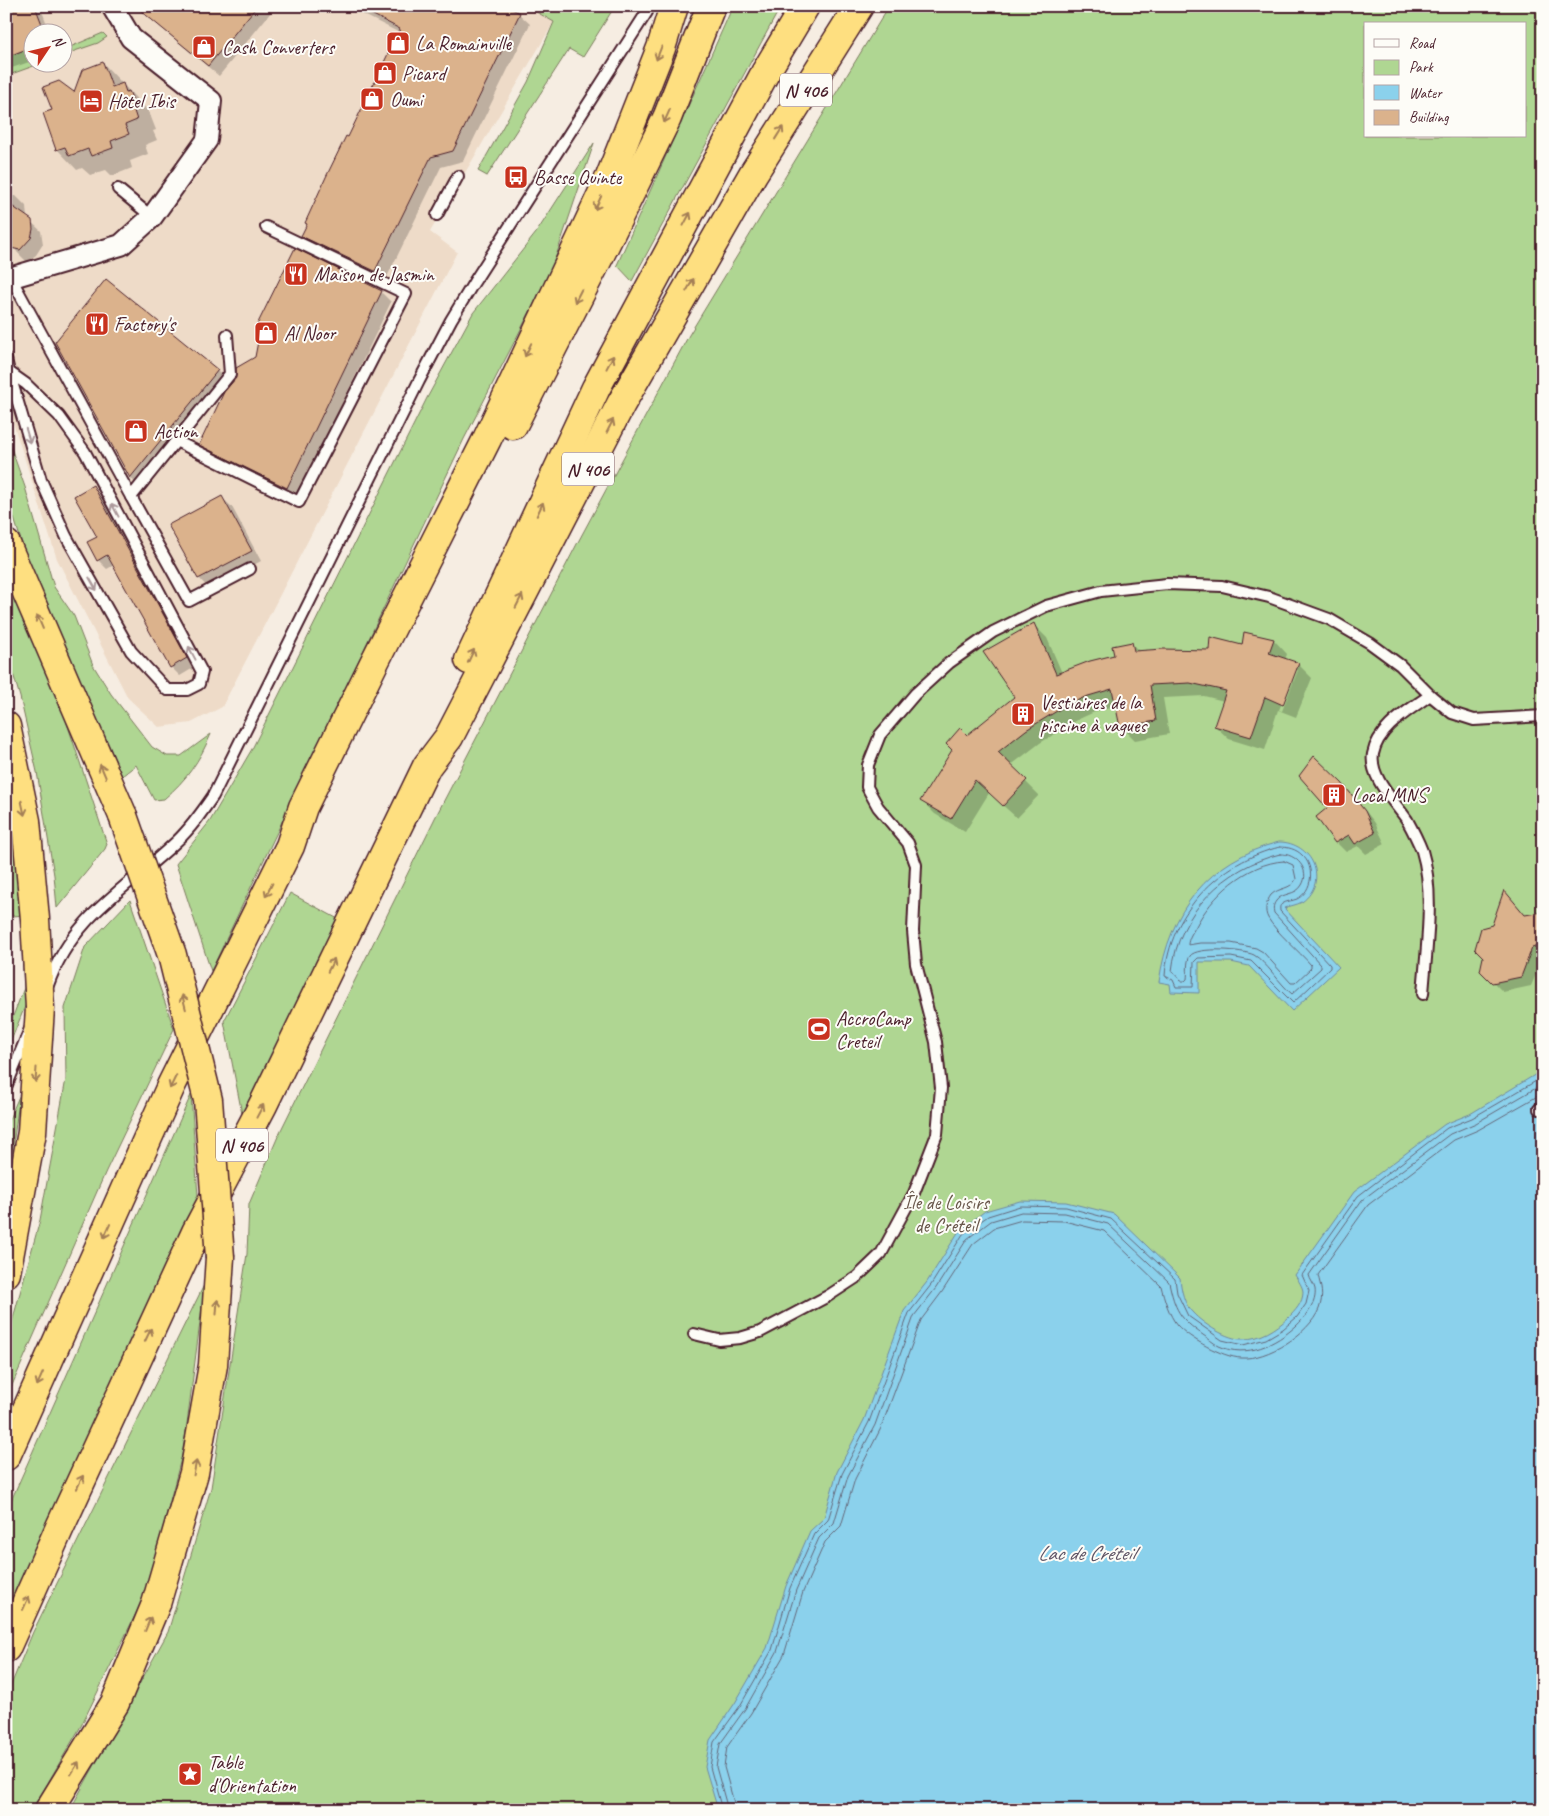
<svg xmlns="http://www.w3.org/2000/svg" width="1549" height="1816" viewBox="0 0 1549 1816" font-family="Caveat,sans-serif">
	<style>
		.built { fill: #eedbc8; fill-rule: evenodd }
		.green { fill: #afd692; stroke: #7c7a5e; fill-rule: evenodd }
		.water { fill: #8bd1ec; stroke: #718a9f }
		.shadow { fill: #0003; fill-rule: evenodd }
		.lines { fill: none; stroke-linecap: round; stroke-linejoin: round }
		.shore { stroke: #646678; stroke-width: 1 }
		.building { fill: #dbb28c; stroke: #4a1f2b }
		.service-casing { stroke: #4a1f2b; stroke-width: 14 }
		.minor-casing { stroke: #4a1f2b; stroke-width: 24 }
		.trunk-casing { stroke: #4a1f2b; stroke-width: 31 }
		.motorway-casing { stroke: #4a1f2b; stroke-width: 31 }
		.service { stroke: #fdfcf7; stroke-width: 10 }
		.minor { stroke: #fdfcf7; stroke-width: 20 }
		.trunk { stroke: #fedf80; stroke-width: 28 }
		.motorway { stroke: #fedf80; stroke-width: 28 }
		.trunk-bridge-casing { stroke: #4a1f2b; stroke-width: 31; stroke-linecap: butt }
		.trunk-bridge { stroke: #fedf80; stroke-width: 28 }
		.oneway { stroke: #a47f56 }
		.oneway2 { stroke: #ac999b }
		.labels { text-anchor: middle; stroke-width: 4; stroke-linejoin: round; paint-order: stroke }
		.shield { fill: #fdfcf7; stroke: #806168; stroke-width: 1 }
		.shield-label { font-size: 19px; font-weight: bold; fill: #4a1f2b }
		.poi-label { font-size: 20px; fill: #4a1f2b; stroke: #fdfcf7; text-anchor: start }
		.park-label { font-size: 20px; fill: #68564a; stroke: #fdfcf7 }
		.water-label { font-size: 21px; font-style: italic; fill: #5e5465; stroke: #fdfcf7 }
	</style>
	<rect width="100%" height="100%" fill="#f6ede2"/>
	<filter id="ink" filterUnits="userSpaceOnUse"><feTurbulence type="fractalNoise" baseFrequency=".02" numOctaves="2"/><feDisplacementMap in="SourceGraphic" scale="10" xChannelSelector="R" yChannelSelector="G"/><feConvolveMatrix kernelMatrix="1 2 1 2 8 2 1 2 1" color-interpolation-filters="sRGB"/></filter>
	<g filter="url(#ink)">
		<path class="built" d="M6,6h520l28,16 -124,210 27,20 -235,455 -31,16 -32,4 -31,-29 -71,-139 -51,-158zM32,32h30v30h-30z"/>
		<g class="green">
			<polygon points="526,6 615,6 583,57 569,49 487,176 478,171 528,82 554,22"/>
			<polygon points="733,6 781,6 632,281 617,265"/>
			<path d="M889,6h654v1804h-1473l98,-178 43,-144 36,-234 2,-50 30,-70 156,-316 142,-274 112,-209zM1365,24h160v112h-160z"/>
			<polygon points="103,33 107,37 98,43 63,55 63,50"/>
			<polygon points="32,47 32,62 42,63 6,76 6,57"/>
			<polygon points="594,143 551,271 464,439 211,971 176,864 210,821 252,749 427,398 473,313 536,233"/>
			<path d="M6,434l19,53 29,100 20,29 19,49 18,29 41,53 15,9h14l30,-22c-12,28 -24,45 -47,65l-10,1 -18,-35 -14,11 -96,-220 -20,-63z"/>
			<polygon points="6,575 55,687 107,844 105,849 57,908 54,875 37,772 20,697 6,650"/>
			<polygon points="6,778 27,915 12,916 6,845"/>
			<polygon points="290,893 340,920 242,1114 224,1021"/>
			<polygon points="130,900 174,1029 106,1171 6,1399 6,1344 40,1220 66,1079 65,1008 85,947"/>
			<polygon points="28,926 30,994 6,1053 6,1034 24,988 21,927"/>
			<polygon points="20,1094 6,1195 6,1126"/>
			<polygon points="191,1095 199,1211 70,1471 6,1612 6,1512"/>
			<polygon points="205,1283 184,1447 146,1593 81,1726 32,1810 6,1810 6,1697 33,1632"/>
		</g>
		<g class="water">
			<path d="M1279,842c33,0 51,39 23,60 -5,3 -13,4 -18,6l55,59 -47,44 -43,-45 -18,-4h-32v31l-28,-1 -1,-8 -11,-2c10,-71 49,-122 120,-140z"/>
			<path d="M1543,1070v740h-825l-13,-43 5,-27 25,-37 32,-55 19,-62 24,-55 14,-13 13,-46 27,-52 40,-109 23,-29 32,-51 26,-20 35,-10 46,1 48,12 66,64c1,11 4,27 13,35 10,11 35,27 50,26 18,0 33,-10 45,-21 7,-7 15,-15 15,-26 0,-5 -5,-12 -8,-17l59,-83 91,-68 25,-10z"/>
		</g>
		<g class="shadow">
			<polygon points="6,6 40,6 50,32 32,32 32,61 6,70"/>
			<polygon points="143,6 276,6 219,76 159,26 148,16"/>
			<polygon points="354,6 503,6 519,14 530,24 463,161 441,167 385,281 313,246 302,236 400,33 360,13"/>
			<polygon points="103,63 149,112 156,130 153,131 157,140 145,145 148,154 130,161 132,168 112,176 106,170 90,175 82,168 77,170 57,149 53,110 74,94"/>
			<polygon points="6,196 16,196 26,206 27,218 41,231 43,244 36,255 27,262 17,252 14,246 6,257"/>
			<polygon points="381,292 391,302 297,497 210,454 200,444"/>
			<polygon points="56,342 217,371 227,381 140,488 131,478"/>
			<polygon points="93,487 101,496 195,667 180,676 171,667 114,565 107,569 98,560 98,537"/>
			<polygon points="221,497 232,507 261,561 209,589 199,578 170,526"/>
			<path d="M1033,624l14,14 15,35 53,-17 16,-13 9,9 70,-1 33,-4 2,-14 29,7 13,14 -2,6 13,4 14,14 -16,39 -18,-7 -13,40 -36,-11 -14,-13 9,-25 -20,-5 -41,2 6,36 -34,6 -14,-14 -4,-21 -18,5 -20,9 -39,24 -30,23 29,29 -22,23 -28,-25 -24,39 -30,-18 -13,-13 45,-64 49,-39zM1295,670h3l-16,41 -3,-1z"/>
			<polygon points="1342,784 1352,794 1375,823 1385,844 1366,854 1358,846 1346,852 1336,842 1329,808"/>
			<polygon points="1505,893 1526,916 1543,916 1543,958 1531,986 1503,992 1481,970 1493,926"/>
		</g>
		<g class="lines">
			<g class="shore">
				<path d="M1280,847c8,0 16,2 22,8 13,11 11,36 -5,44 -5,2 -11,2 -15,5 -3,2 -2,4 -2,7l50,54v3l-37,35 -42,-42 -20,-4 -33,1 -4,4 -1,25h-17l-3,-7 -8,-4c4,-63 55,-115 115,-129z"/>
				<path d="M1280,854c16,-1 31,16 22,31 -6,11 -20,7 -26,16 -3,4 -3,7 -2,12l47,52v3l-29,26c-11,-9 -27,-33 -38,-39 -10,-5 -57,-9 -64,1 -4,6 -2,16 -3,23l-2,2h-4l-9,-10c6,-58 53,-104 108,-117z"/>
				<path d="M1284,861l9,4 3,14c-5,11 -17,8 -25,16 -5,7 -7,16 -3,23 7,13 32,34 43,47v3l-16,15h-4l-28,-31 -7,-4 -25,-5h-31l-12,2c0,-6 4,-12 7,-17 16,-32 52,-65 89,-67z"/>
				<polyline points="722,1810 710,1767 714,1742 740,1706 772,1650 790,1588 814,1534 828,1520 842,1474 869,1422 909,1313 931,1285 963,1234 988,1216 1020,1206 1066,1207 1111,1219 1175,1279 1177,1293 1188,1316 1222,1340 1243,1345 1266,1339 1283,1329 1297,1317 1306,1304 1309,1291 1302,1275 1358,1196 1447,1128 1472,1118 1543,1077"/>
				<path d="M728,1810l-12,-43 4,-23 25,-35 32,-57 19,-62 23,-52 15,-15 14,-47 27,-51 39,-109 22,-28 31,-49 24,-18 30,-9 44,1 43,11 61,58c6,28 10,36 34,53 5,3 10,8 16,11 28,13 57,-2 77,-20 10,-9 21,-23 19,-37 -1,-5 -5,-9 -6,-14l53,-75 88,-66 26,-11 67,-39"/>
				<path d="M736,1810l-12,-43 3,-20 24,-34 33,-58 19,-63 22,-50 16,-16 14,-47 26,-51 40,-108 21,-28 31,-48 21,-16 28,-8 42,1 40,10 57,55c3,12 8,29 16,39 13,14 45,32 64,33 26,2 68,-24 78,-49 5,-14 2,-21 -1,-34l50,-70 86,-65 24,-10 65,-37"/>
			</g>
		</g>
		<g class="building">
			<polygon points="6,6 35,6 45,32 32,32 32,47 6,57"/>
			<polygon points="135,6 257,6 208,66"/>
			<polygon points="356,6 506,6 520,13 453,151 431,157 375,271 301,236 307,224 305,223 326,177 346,136 348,137 400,29"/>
			<polygon points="103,62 112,87 123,83 126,92 129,91 137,110 134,111 137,120 125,125 129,134 111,141 113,148 91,156 88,149 69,156 65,147 56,150 43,113 52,110 43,87 59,81 74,92 82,70"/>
			<polygon points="6,202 32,220 33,229 31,238 20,250 6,247"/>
			<polygon points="295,248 382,291 287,488 199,445 224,392 236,378 236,368 255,357 259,336 255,329"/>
			<polygon points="106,279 218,370 130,478 55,342"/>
			<polygon points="93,485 187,658 170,668 107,555 97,561 87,542 97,537 74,496"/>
			<polygon points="222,496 252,551 198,579 168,525"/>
			<polygon points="1034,623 1056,674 1090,661 1114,655 1112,646 1132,642 1134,651 1163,649 1209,650 1210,637 1242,645 1244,632 1274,639 1269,653 1299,663 1283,705 1265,697 1251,737 1214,726 1226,691 1190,683 1150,685 1156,721 1120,727 1112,689 1085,697 1065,706 1026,730 998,752 1027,780 1003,806 975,780 951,819 920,801 952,750 946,744 960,728 967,735 1014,697 983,652"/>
			<polygon points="1314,756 1342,783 1365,811 1375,833 1355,844 1349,835 1335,843 1316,817 1327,808 1299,776"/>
			<polygon points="1504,890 1525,915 1543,912 1543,944 1532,948 1521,977 1492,983 1480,971 1483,957 1475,949 1481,928 1492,925"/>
		</g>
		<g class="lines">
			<g class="service-casing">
				<g id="service">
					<polyline points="118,189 152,217"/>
					<polyline points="437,215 458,176"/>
					<polyline points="11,278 131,497 230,374 227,335"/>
					<polyline points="6,359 9,372 41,480 66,536 131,651 167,690 187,690 199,684 202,672 85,452 59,416 26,384 9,372"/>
					<polyline points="176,441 299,502 406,294 266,227"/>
					<polyline points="131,497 189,601 250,569"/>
					<path d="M48,985c24,-69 80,-97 129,-144 14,-13 25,-29 36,-45l206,-415 32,-61 23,-38 173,-270"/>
					<path d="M1423,994c3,-44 12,-101 -1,-143 -4,-10 -10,-22 -15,-31 -12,-18 -38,-43 -34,-66 5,-27 37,-44 57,-59"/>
					<polyline points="6,1087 30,1029"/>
					<polyline points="1539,1109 1543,1106"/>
					<polyline points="694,1334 719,1340 740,1338 760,1332 828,1296 857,1277 881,1254 914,1193 937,1134 941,1088 936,1042 916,964 913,931 916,865 908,843 878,807 867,787 868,765 880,735 915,694 949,663 993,632 1046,606 1101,591 1167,584 1222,586 1269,597 1329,619 1370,643 1400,665 1430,695 1452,713 1474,720 1543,716"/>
				</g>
			</g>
			<g class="minor-casing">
				<polyline id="minor" points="6,279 121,245 152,217 207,140 211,101 131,38 112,6"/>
			</g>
			<g class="trunk-casing">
				<g id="trunk">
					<polyline points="513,425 601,253 667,118 711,6"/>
					<polyline points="6,544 123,816"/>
					<polyline points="6,726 26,821 35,919 40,1008 32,1132 6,1273"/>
					<polyline points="6,1456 171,1086 290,846 303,807 373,665 487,439 610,177 661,48 674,6"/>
					<polyline points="49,1810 115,1703 156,1604 194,1473 213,1365 220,1257"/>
				</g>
			</g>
			<g class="motorway-casing">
				<g id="motorway">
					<polyline points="469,660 596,388 765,73 805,6"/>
					<polyline points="6,1648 60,1527 196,1232 263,1105 427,766 449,737 621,404 753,174 859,6"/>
				</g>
			</g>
			<use href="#service" class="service"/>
			<use href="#minor" class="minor"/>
			<use href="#trunk" class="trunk"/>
			<use href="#motorway" class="motorway"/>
			<g class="trunk-bridge-casing">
				<polyline id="trunk-bridge" points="123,816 172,955 208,1100 220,1257"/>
			</g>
			<use href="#trunk-bridge" class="trunk-bridge"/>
		</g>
		<defs><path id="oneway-shaft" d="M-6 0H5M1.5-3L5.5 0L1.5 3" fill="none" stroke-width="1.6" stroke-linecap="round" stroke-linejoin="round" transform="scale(1.25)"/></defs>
		<g class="oneway">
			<use href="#oneway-shaft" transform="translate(659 53) rotate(111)"/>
			<use href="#oneway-shaft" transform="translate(667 116) rotate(114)"/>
			<use href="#oneway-shaft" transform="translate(779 133) rotate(-58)"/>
			<use href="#oneway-shaft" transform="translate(598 203) rotate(115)"/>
			<use href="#oneway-shaft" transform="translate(687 219) rotate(-62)"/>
			<use href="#oneway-shaft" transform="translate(690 285) rotate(-60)"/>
			<use href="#oneway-shaft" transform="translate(578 296) rotate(117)"/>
			<use href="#oneway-shaft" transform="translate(528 350) rotate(115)"/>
			<use href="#oneway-shaft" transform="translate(610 362) rotate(-62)"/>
			<use href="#oneway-shaft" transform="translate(610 426) rotate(-63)"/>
			<use href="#oneway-shaft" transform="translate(540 509) rotate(-65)"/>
			<use href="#oneway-shaft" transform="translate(519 601) rotate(-63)"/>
			<use href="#oneway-shaft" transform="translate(40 622) rotate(-113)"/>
			<use href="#oneway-shaft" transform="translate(471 656) rotate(-65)"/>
			<use href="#oneway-shaft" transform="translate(103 771) rotate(-113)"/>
			<use href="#oneway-shaft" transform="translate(23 808) rotate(78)"/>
			<use href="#oneway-shaft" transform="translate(269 890) rotate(117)"/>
			<use href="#oneway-shaft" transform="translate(331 965) rotate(-64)"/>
			<use href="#oneway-shaft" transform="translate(184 1002) rotate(-104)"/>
			<use href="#oneway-shaft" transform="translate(36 1075) rotate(94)"/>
			<use href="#oneway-shaft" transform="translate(173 1082) rotate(116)"/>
			<use href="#oneway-shaft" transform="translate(260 1111) rotate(-62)"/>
			<use href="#oneway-shaft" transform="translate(107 1231) rotate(114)"/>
			<use href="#oneway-shaft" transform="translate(217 1307) rotate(-86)"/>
			<use href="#oneway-shaft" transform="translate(148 1335) rotate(-65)"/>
			<use href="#oneway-shaft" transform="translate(40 1379) rotate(114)"/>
			<use href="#oneway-shaft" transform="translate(195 1468) rotate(-79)"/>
			<use href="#oneway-shaft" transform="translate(80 1482) rotate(-65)"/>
			<use href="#oneway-shaft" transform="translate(26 1603) rotate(-66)"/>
			<use href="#oneway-shaft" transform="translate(148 1624) rotate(-68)"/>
			<use href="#oneway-shaft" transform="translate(75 1768) rotate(-58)"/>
		</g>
		<g class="oneway2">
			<use href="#oneway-shaft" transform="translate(28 436) rotate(73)"/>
			<use href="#oneway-shaft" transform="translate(115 510) rotate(-118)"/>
			<use href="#oneway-shaft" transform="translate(93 584) rotate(60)"/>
			<use href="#oneway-shaft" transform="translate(192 653) rotate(-118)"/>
		</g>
	</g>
	<defs>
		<g id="shop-square" transform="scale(1.25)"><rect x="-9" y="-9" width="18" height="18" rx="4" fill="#c8321e" stroke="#fdfcf7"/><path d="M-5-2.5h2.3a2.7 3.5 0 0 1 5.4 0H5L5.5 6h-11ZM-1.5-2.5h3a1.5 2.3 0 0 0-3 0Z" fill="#fff"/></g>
		<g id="hotel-square" transform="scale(1.25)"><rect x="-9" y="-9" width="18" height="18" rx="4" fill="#c8321e" stroke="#fdfcf7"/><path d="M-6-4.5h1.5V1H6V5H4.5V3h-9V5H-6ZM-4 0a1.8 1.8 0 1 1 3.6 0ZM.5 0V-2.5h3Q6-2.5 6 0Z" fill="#fff"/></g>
		<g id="bus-square" transform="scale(1.25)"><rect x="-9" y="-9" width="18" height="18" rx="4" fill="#c8321e" stroke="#fdfcf7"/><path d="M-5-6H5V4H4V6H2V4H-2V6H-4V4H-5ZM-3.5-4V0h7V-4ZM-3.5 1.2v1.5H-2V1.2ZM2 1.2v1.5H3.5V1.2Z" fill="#fff"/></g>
		<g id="restaurant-square" transform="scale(1.25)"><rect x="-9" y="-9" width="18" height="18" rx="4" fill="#c8321e" stroke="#fdfcf7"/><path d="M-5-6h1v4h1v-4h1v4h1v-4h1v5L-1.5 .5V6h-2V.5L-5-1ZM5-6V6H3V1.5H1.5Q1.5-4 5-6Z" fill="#fff"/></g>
		<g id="building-square" transform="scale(1.25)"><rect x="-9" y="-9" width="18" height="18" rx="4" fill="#c8321e" stroke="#fdfcf7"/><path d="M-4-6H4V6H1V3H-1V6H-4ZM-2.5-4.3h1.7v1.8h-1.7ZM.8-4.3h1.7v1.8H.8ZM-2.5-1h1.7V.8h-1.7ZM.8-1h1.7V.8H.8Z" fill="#fff"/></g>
		<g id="stadium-square" transform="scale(1.25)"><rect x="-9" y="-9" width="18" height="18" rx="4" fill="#c8321e" stroke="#fdfcf7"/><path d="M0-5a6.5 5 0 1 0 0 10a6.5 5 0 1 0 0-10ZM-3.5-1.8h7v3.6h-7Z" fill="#fff"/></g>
		<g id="sight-square" transform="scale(1.25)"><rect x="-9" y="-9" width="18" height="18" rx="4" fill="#c8321e" stroke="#fdfcf7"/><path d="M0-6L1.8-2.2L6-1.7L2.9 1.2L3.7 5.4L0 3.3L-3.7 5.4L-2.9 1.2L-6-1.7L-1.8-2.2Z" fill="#fff"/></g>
	</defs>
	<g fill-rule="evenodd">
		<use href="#shop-square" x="398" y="43"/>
		<use href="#shop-square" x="204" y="47"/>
		<use href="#shop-square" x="385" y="73"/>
		<use href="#shop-square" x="372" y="99"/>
		<use href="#hotel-square" x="91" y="101"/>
		<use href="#bus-square" x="516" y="177"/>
		<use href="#restaurant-square" x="296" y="274"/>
		<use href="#restaurant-square" x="97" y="324"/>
		<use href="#shop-square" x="266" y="333"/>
		<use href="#shop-square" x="136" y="431"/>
		<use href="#building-square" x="1023" y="714"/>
		<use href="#building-square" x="1334" y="795"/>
		<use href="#stadium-square" x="819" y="1029"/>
		<use href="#sight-square" x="190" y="1774"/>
	</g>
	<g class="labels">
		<g class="shield">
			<rect x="780" y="73.5" width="52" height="33" rx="4"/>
			<rect x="562" y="452.5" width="52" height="33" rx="4"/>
			<rect x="216" y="1128.5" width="52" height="33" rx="4"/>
		</g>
		<g class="shield-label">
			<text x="806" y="97">N 406</text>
			<text x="588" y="476">N 406</text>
			<text x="242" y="1152">N 406</text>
		</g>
		<g class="poi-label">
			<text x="416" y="50">La Romainville</text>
			<text x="222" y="54">Cash Converters</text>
			<text x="402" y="80">Picard</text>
			<text x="390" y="106">Oumi</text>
			<text x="108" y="108">Hôtel Ibis</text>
			<text x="534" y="184">Basse Quinte</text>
			<text x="314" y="281">Maison de Jasmin</text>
			<text x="114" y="331">Factory's</text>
			<text x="284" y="340">Al Noor</text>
			<text x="154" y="438">Action</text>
			<text x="1040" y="709">Vestiaires de la<tspan x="1040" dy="23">piscine à vagues</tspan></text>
			<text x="1352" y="802">Local MNS</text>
			<text x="836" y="1025">AccroCamp<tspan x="836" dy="23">Creteil</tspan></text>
			<text x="208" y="1769">Table<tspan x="208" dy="23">d'Orientation</tspan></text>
		</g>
		<g class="park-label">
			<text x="946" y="1209">Île de Loisirs<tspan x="946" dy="23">de Créteil</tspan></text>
		</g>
		<g class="water-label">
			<text x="1086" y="1560">Lac de Créteil</text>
		</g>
	</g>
	<rect width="1549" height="1816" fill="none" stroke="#fdfcf7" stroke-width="25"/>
	<rect x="12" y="12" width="1524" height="1791" fill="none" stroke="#4a1f2b" stroke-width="2" filter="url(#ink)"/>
	<rect x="1364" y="22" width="162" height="115" fill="#fdfcf7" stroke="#b5a4a5"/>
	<rect x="1374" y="39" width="25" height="8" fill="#fdfcf7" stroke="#b5a4a5"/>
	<text x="1409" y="48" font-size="15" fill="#4a1f2b">Road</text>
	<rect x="1374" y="60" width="25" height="15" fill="#afd692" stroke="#b5a4a5"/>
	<text x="1409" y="72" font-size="15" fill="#4a1f2b">Park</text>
	<rect x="1374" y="85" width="25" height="15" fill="#8bd1ec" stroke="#b5a4a5"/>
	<text x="1409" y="98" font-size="15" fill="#4a1f2b">Water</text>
	<rect x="1374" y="110" width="25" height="15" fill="#dbb28c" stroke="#b5a4a5"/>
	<text x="1409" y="122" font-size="15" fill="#4a1f2b">Building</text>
	<g transform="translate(48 48) rotate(55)"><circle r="24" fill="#fdfcf7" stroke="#b5a4a5"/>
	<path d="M0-4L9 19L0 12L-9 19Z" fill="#c8321e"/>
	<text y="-8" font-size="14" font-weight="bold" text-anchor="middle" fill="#4a1f2b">N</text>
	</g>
</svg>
